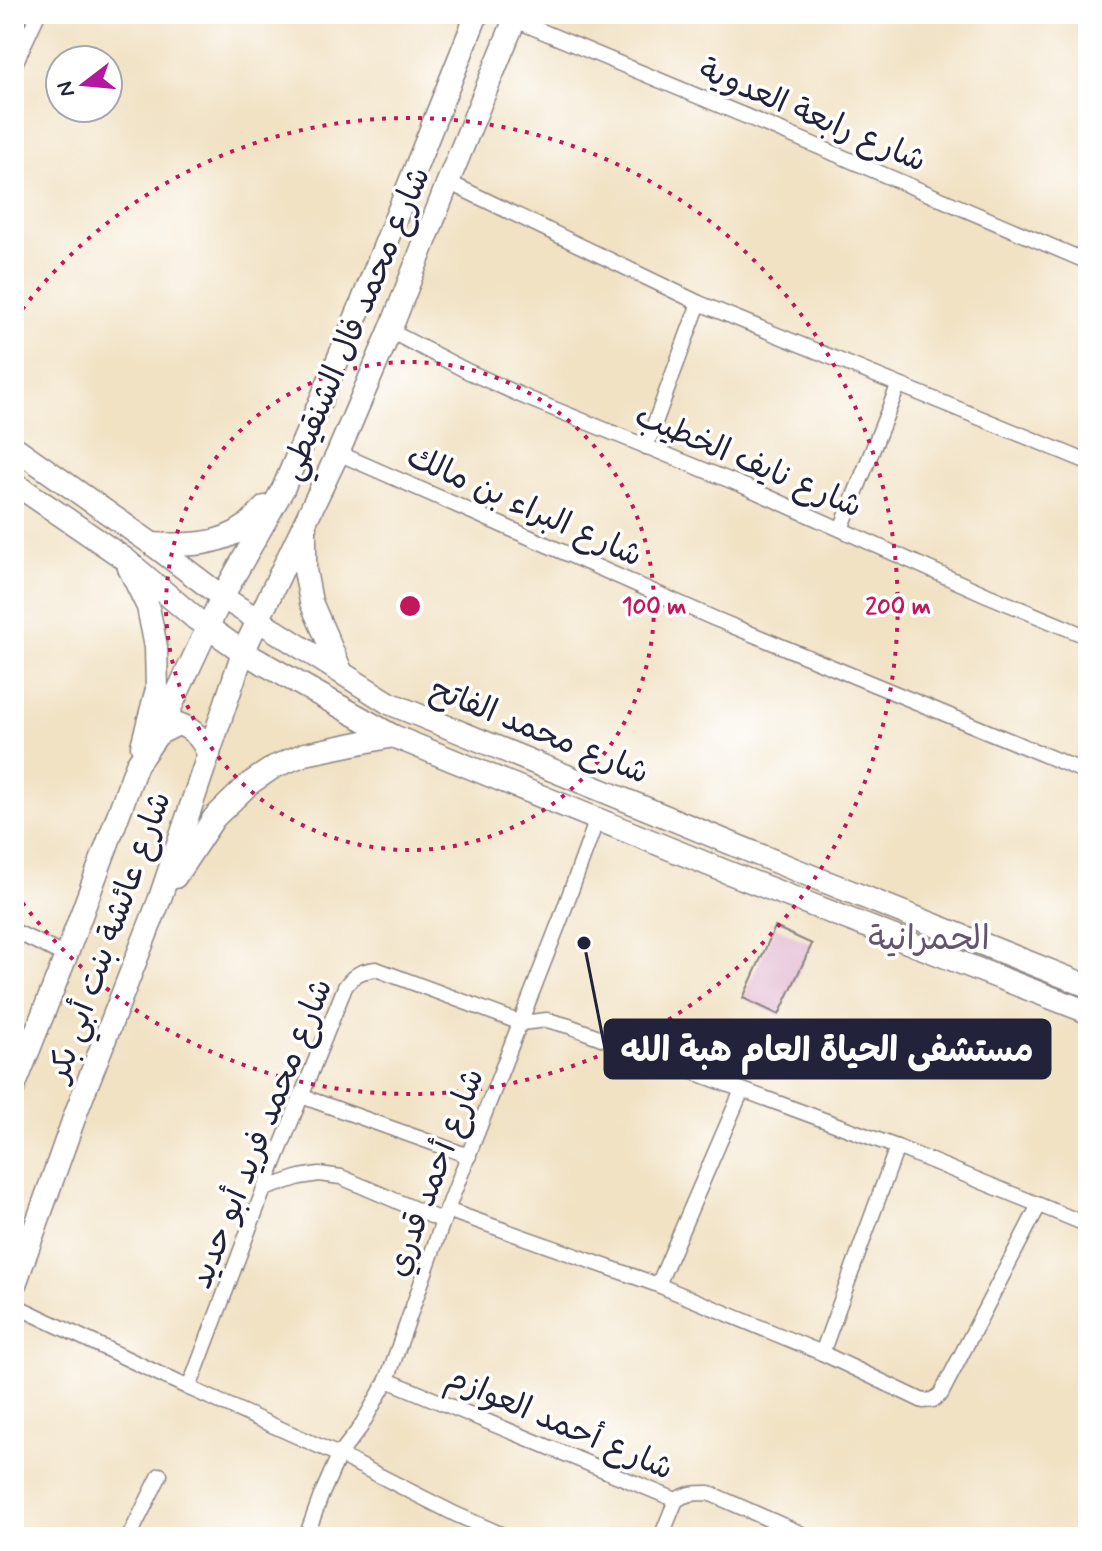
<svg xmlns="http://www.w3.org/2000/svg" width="1102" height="1551" viewBox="0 0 1102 1551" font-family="Mynerve,'Playpen Sans Arabic',sans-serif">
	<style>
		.building { fill: #e0b4ce }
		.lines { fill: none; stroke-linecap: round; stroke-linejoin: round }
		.minor-casing { stroke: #8a8280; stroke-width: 17 }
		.secondary-casing { stroke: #8a8280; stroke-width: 25 }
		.minor { stroke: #fff; stroke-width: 14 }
		.secondary { stroke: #fff; stroke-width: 22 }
		.ring { fill: none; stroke: #c2185b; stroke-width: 4; stroke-dasharray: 4 8 }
		.labels { text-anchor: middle; stroke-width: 7; stroke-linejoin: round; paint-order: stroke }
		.street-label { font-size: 32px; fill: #22223b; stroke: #fff }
		.neighbourhood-label { font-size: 34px; fill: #64556e; stroke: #fff }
		.centre { fill: #c2185b; stroke: #fff; stroke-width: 4 }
		.ring-label { font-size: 24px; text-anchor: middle; font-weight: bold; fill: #c2185b; stroke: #fff; stroke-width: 7; stroke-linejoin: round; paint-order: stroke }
		.leader { fill: none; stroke: #22223b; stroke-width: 3 }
		.callout-dot { fill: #22223b; stroke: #fff; stroke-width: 3 }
		.callout { fill: #22223b; stroke: #22223b; stroke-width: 3 }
		.callout-label { font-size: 34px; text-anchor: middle; font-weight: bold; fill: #fff }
	</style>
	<rect width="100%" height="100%" fill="#fff"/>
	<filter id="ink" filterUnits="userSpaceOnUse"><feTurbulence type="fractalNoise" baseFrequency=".0125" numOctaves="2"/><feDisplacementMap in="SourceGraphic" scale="16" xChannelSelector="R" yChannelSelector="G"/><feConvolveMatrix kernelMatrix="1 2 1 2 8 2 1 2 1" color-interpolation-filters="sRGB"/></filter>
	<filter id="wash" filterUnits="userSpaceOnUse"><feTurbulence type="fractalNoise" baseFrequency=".006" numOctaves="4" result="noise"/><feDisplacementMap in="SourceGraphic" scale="32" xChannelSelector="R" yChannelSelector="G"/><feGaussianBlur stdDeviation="1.8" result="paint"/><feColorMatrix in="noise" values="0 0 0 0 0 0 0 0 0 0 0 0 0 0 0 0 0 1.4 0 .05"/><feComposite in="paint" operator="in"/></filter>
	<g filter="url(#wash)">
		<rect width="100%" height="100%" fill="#f1e2c4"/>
		<g id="blocks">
			<polygon class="building" points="775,927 812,944 779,1015 743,998"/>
		</g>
	</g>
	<g filter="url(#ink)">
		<use href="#blocks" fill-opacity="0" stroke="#8a8280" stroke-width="2"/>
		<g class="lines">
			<g class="minor-casing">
				<g id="minor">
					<polyline points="515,20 798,138 1088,262"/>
					<polyline points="14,66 38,14"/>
					<polyline points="448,182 699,303 1088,462"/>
					<polyline points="390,331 467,371 527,398 746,487 987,595 1088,637"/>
					<polyline points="646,447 699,303"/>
					<polyline points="338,453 713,618 1088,773"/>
					<polyline points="841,529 898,386"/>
					<polyline points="14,931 66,956"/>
					<polyline points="301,1096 469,1156"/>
					<polyline points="264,1189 300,1177 319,1174 341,1177 443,1221"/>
					<polyline points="447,1210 658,1285 822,1353 923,1401 933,1400 941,1394 1039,1205"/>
					<polyline points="658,1285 742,1090"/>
					<polyline points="14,1305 189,1388 339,1455 455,1514 507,1537"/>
					<polyline points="822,1353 897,1147"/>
					<polyline points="387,1380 676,1500 661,1537"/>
					<path d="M189,1388l75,-199 81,-202c9,-13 16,-16 31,-18l145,54 26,-3 22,6 328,121 191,78"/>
					<path d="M676,1500c11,-7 19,-7 33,-7l100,44"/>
					<polyline points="129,1537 160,1475"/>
					<polyline points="306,1537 321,1496 339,1455 360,1428 387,1380 447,1210 561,918 597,819"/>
				</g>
			</g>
			<g class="secondary-casing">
				<g id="secondary">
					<polyline points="14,447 152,544 222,597 389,703 796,870 1088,986"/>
					<polyline points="14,483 125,559 196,619 243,652 393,736 727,872 1088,1012"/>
					<polyline points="305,528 305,570 311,602 341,671"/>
					<path d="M152,544c32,1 66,3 94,-18 7,-6 13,-13 19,-19"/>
					<polyline points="129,568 148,607 156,647 157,689 142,746"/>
					<path d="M158,734l20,-10c16,5 24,15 31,31"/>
					<polyline points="175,877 214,818 249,784 274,767 305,754 393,736"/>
					<polyline points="14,1087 66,956 137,764 158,734 222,597 283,489 359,310 477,14"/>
					<polyline points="14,1287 77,1110 159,901 243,652 338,453 390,331 448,182 517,14"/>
				</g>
			</g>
			<use href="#minor" class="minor"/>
			<use href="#secondary" class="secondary"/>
		</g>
	</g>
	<g class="ring">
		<circle cx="410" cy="606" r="244"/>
		<path d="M15 319A488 488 0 1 1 15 893"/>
	</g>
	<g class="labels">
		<g class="street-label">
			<text transform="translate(813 114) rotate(23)" y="11">شارع رابعة العدوية</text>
			<text transform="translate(354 323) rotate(-67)" y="11">شارع محمد فال الشنقيطي</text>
			<text transform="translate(749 460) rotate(23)" y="11">شارع نايف الخطيب</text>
			<text transform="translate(525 505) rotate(24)" y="11">شارع البراء بن مالك</text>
			<text transform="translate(540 730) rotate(22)" y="11">شارع محمد الفاتح</text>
			<text transform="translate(108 936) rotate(-70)" y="11">شارع عائشة بنت أبي بكر</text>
			<text transform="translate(260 1133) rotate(-68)" y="11">شارع محمد فريد أبو حديد</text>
			<text transform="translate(434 1172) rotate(-69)" y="11">شارع أحمد قدري</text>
			<text transform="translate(560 1422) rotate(23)" y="11">شارع أحمد العوازم</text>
		</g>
		<g class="neighbourhood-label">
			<text x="929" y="949">الحمرانية</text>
		</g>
	</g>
	<circle cx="410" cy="606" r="12" class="centre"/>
	<g class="ring-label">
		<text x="654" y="614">100 m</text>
		<text x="898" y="614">200 m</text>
	</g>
	<path class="leader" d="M584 943L605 1049"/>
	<circle class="callout-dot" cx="584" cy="943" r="8"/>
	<rect class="callout" x="605" y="1020" width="445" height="58" rx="8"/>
	<g class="callout-label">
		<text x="827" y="1061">مستشفى الحياة العام هبة الله</text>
	</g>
	<rect width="1102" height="1551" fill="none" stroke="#fff" stroke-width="48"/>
	<g transform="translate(84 84) rotate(254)"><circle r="38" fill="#ffffff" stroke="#a7a7b1" stroke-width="2"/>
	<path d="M0-6L14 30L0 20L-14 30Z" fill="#b5179e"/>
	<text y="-12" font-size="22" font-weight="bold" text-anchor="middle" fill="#22223b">N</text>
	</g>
</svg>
